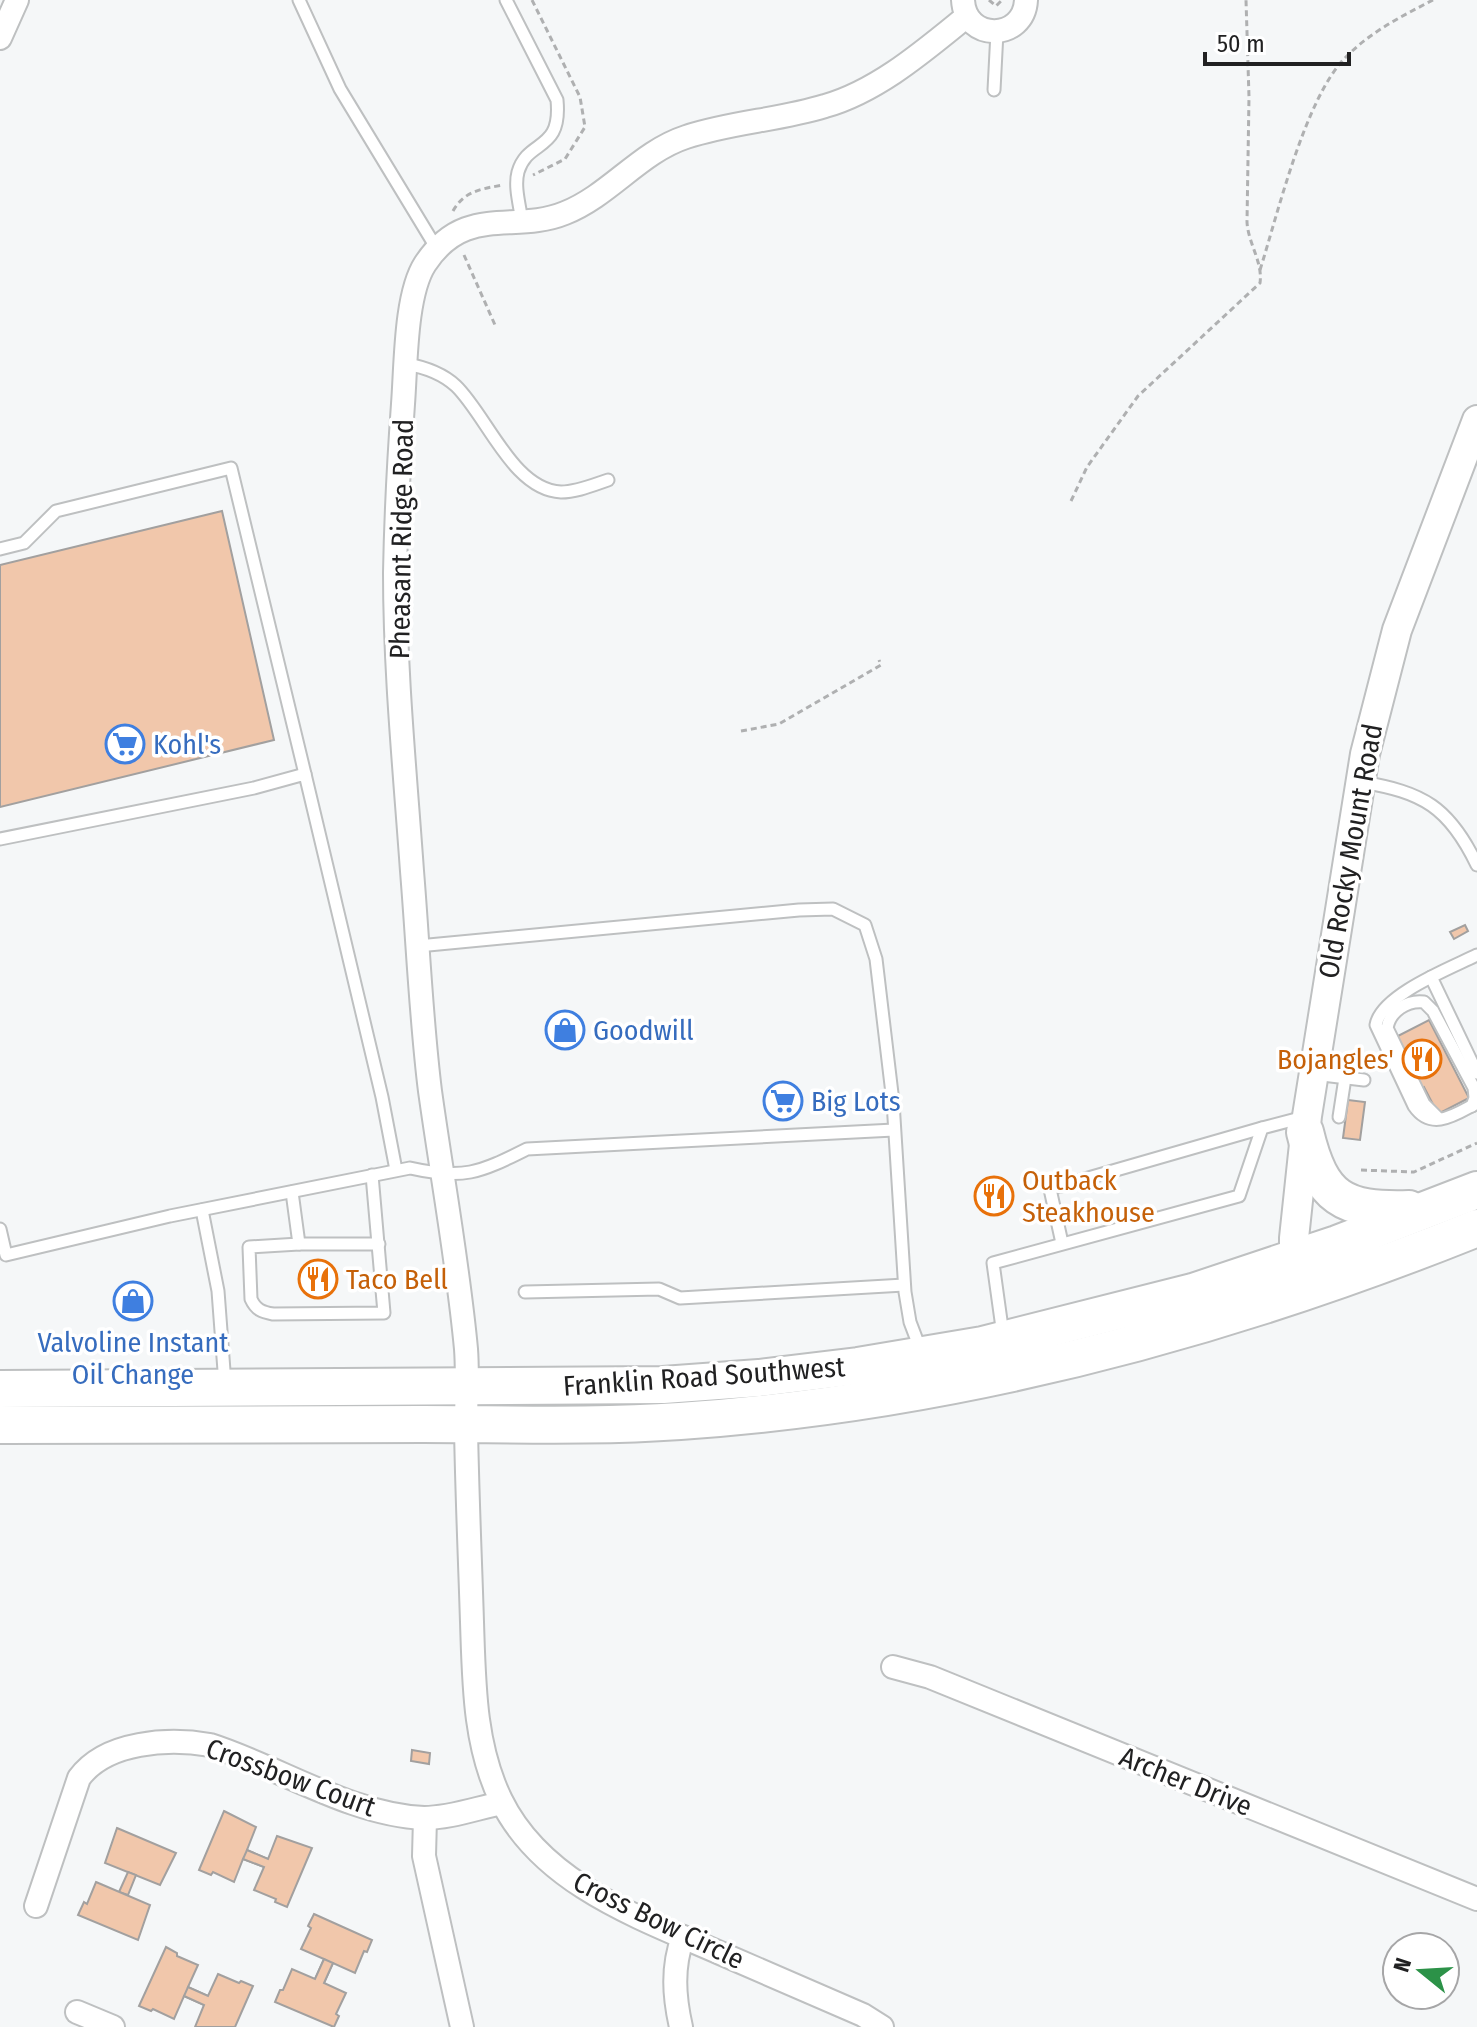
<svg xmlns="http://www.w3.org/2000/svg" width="1477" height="2027" viewBox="0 0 1477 2027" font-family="'Fira Sans Condensed',sans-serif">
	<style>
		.building { fill: #f1c7ab; stroke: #a2a09f; stroke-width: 2 }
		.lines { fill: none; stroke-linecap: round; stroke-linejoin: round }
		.service-casing { stroke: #bec0c1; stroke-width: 15 }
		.minor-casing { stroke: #bec0c1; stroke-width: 26 }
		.tertiary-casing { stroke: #bec0c1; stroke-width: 32 }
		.trunk-casing { stroke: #bec0c1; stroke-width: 40 }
		.path { stroke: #afb0b1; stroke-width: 3; stroke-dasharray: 6 4; stroke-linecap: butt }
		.service { stroke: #fff; stroke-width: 11 }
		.minor { stroke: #fff; stroke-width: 22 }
		.tertiary { stroke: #fff; stroke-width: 28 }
		.trunk { stroke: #fff; stroke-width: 36 }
		.labels { text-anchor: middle; stroke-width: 7; stroke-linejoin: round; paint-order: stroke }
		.street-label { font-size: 28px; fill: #212122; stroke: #fff }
		.shop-label { font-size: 28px; fill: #366cbe; stroke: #fff; text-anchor: start }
		.food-label { font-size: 28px; fill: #c56008; stroke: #fff; text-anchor: start }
	</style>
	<rect width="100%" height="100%" fill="#f5f7f8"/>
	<g class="building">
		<polygon points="222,511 274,740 0,807 0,565"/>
		<polygon points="1465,925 1468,931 1454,939 1450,932"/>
		<polygon points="1429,1020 1469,1098 1438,1114 1424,1087 1420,1089 1394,1038"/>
		<polygon points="1348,1100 1365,1102 1360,1140 1343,1138"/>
		<polygon points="412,1750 430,1753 429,1764 411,1761"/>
		<polygon points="224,1811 256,1827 247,1850 268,1859 264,1867 243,1859 234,1882 213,1872 211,1875 199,1870"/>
		<polygon points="117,1828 176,1853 160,1885 105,1863"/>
		<polygon points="277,1836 312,1848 287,1907 275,1902 276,1899 254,1890 264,1867 243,1859 247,1850 268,1859"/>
		<polygon points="128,1872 136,1875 128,1895 119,1892"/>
		<polygon points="96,1882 150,1905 138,1940 78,1915 84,1902 87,1904"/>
		<polygon points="314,1914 372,1940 367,1952 364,1951 355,1973 333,1963 324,1983 315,1979 324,1959 301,1949 311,1928 308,1926"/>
		<polygon points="166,1947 177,1953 177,1956 198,1965 188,1987 208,1996 204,2005 184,1996 174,2019 153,2009 151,2011 139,2006"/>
		<polygon points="324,1959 333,1963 324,1983 346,1993 336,2014 339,2016 334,2027 275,2002 280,1990 283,1990 292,1969 315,1979"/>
		<polygon points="218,1974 239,1983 241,1981 253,1986 235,2027 195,2027 204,2005 184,1996 188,1987 208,1996"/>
	</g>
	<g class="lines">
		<g class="service-casing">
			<g id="service">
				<polyline points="299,0 340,89 437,249"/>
				<path d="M506,0l51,100c5,53 -29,38 -39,72 -4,15 2,34 4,50"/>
				<polyline points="994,90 997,32"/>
				<path d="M406,364c18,3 36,9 50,22 31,30 57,104 105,106 16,0 32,-7 47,-12"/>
				<polyline points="0,549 24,543 56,511 231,468 305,774"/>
				<path d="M1361,782c62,10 88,25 116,83"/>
				<polyline points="0,839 254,788 305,774 382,1097 396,1170"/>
				<polyline points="418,946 799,910 833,909 865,925 876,959 893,1102 905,1292 910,1322 921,1351"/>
				<path d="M1477,955c-26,13 -96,40 -101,70l38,81c18,26 42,8 63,-3"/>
				<polyline points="1431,977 1477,1073"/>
				<polyline points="1314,1074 1364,1080"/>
				<polyline points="1339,1117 1345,1078"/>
				<path d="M1438,1118l-14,-14 -37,-76c3,-17 20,-28 37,-26l9,9 41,77 1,10 -3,8"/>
				<path d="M292,1192l7,52 -50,3 2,52c5,11 11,13 22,15l111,-1 -12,-138"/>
				<polyline points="202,1210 218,1291 225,1384"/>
				<path d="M0,1229l6,26 164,-39 240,-48c53,12 69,5 117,-19l367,-19"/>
				<polyline points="1062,1243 1050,1189 1262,1128"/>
				<polyline points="299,1244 379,1244"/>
				<polyline points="525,1292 659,1289 680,1298 904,1285"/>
				<polyline points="1003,1335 993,1263 1239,1196 1262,1128 1304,1117"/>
			</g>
		</g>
		<g class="minor-casing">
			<g id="minor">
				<path d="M963,0c2,42 61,41 63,0"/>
				<polyline points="0,38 17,0"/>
				<polyline points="893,1667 930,1677 1477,1899"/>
				<polyline points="425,1818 424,1856 462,2027"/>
				<path d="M36,1906l43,-128c27,-37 90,-40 131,-33 69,22 141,70 214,73 26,0 53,-10 78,-15"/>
				<polyline points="77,2012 113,2027"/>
				<path d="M681,2027c-7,-31 -9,-60 2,-90"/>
				<path d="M882,2027l-19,-12c-48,-21 -96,-42 -143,-62 -80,-35 -178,-69 -219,-153 -27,-55 -27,-118 -29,-178 -2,-65 -5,-130 -6,-195 0,-26 2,-52 0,-78 -8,-86 -24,-172 -36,-258 -9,-72 -12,-147 -18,-220 -7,-99 -17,-199 -17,-298 1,-57 4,-113 8,-169 3,-38 2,-109 22,-140 40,-61 89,-30 140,-51 45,-18 75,-61 121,-76 45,-15 94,-17 139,-31 53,-15 100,-56 142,-90"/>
			</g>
		</g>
		<g class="tertiary-casing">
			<polyline id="tertiary" points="1294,1275 1294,1238 1307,1116 1365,754 1397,630 1477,420"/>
		</g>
		<g class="trunk-casing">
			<g id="trunk">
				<path d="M1305,1132c16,67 38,79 104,77"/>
				<polyline points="0,1389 663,1385 759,1378 858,1366 983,1345 1193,1292 1337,1244 1477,1190"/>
				<path d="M0,1425c141,0 282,0 423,-1 84,0 173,3 257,-3 276,-19 541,-90 797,-193"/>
			</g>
		</g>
		<g class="path">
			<polyline points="532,0 580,97 585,127 565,159 533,175"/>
			<polyline points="989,0 996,6 1002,0"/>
			<path d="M453,211c11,-20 28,-22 50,-26"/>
			<polyline points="464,255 495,325"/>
			<path d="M1260,270c18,-57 45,-171 85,-212 25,-26 57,-42 88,-58"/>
			<path d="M1071,501l16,-34 51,-71 122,-113c3,-21 -12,-40 -13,-61l2,-125 -3,-97"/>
			<polyline points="741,731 779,724 881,665 879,660"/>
			<polyline points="1361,1170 1414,1172 1477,1143"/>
		</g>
		<use href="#service" class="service"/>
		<use href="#minor" class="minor"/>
		<use href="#tertiary" class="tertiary"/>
		<use href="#trunk" class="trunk"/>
	</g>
	<defs>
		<g id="supermarket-ring" transform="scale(2)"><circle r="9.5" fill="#fff" stroke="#3f7fe0" stroke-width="1.5"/><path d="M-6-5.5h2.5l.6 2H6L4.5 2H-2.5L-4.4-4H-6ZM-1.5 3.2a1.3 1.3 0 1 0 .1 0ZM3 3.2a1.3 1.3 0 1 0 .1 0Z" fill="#3f7fe0"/></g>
		<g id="shop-ring" transform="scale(2)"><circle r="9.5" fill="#fff" stroke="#3f7fe0" stroke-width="1.5"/><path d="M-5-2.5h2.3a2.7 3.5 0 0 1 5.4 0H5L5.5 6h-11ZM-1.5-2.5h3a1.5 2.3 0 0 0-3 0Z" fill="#3f7fe0"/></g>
		<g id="restaurant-ring" transform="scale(2)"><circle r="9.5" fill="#fff" stroke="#e8710a" stroke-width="1.5"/><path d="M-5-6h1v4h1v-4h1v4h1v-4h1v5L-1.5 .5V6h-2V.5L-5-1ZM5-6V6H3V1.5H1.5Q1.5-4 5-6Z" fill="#e8710a"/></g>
	</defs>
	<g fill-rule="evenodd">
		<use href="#supermarket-ring" x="125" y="744"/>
		<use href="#shop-ring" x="565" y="1030"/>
		<use href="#restaurant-ring" x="1422" y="1059"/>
		<use href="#supermarket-ring" x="783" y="1101"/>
		<use href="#restaurant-ring" x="994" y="1196"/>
		<use href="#restaurant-ring" x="318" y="1279"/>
		<use href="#shop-ring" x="133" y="1301"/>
	</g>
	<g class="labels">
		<g class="street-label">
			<text transform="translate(401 539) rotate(-89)" y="10">Pheasant Ridge Road</text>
			<text transform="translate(1350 851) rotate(-80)" y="10">Old Rocky Mount Road</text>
			<text transform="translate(704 1376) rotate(-4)" y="10">Franklin Road Southwest</text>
			<text transform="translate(291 1777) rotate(20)" y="10">Crossbow Court</text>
			<text transform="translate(1186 1781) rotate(22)" y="10">Archer Drive</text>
			<text transform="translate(659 1920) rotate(26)" y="10">Cross Bow Circle</text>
		</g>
		<g class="shop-label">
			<text x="153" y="754">Kohl's</text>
			<text x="593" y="1040">Goodwill</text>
			<text x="811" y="1111">Big Lots</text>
			<text x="133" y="1352" text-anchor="middle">Valvoline Instant<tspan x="133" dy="32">Oil Change</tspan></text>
		</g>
		<g class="food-label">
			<text x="1394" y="1069" text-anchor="end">Bojangles'</text>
			<text x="1022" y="1190">Outback<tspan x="1022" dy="32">Steakhouse</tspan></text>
			<text x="346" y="1289">Taco Bell</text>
		</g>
	</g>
	<g transform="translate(1421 1971) rotate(288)"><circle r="38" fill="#ffffff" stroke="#a6a6a7" stroke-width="2"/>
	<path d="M0-6L14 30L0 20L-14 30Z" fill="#2c9248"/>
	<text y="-12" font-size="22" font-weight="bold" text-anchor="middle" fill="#212122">N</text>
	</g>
	<path d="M1205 52v12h144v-12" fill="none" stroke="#212122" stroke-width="4"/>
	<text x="1217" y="52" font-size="24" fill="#212122" stroke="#ffffff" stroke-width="6" paint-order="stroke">50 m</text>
</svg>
